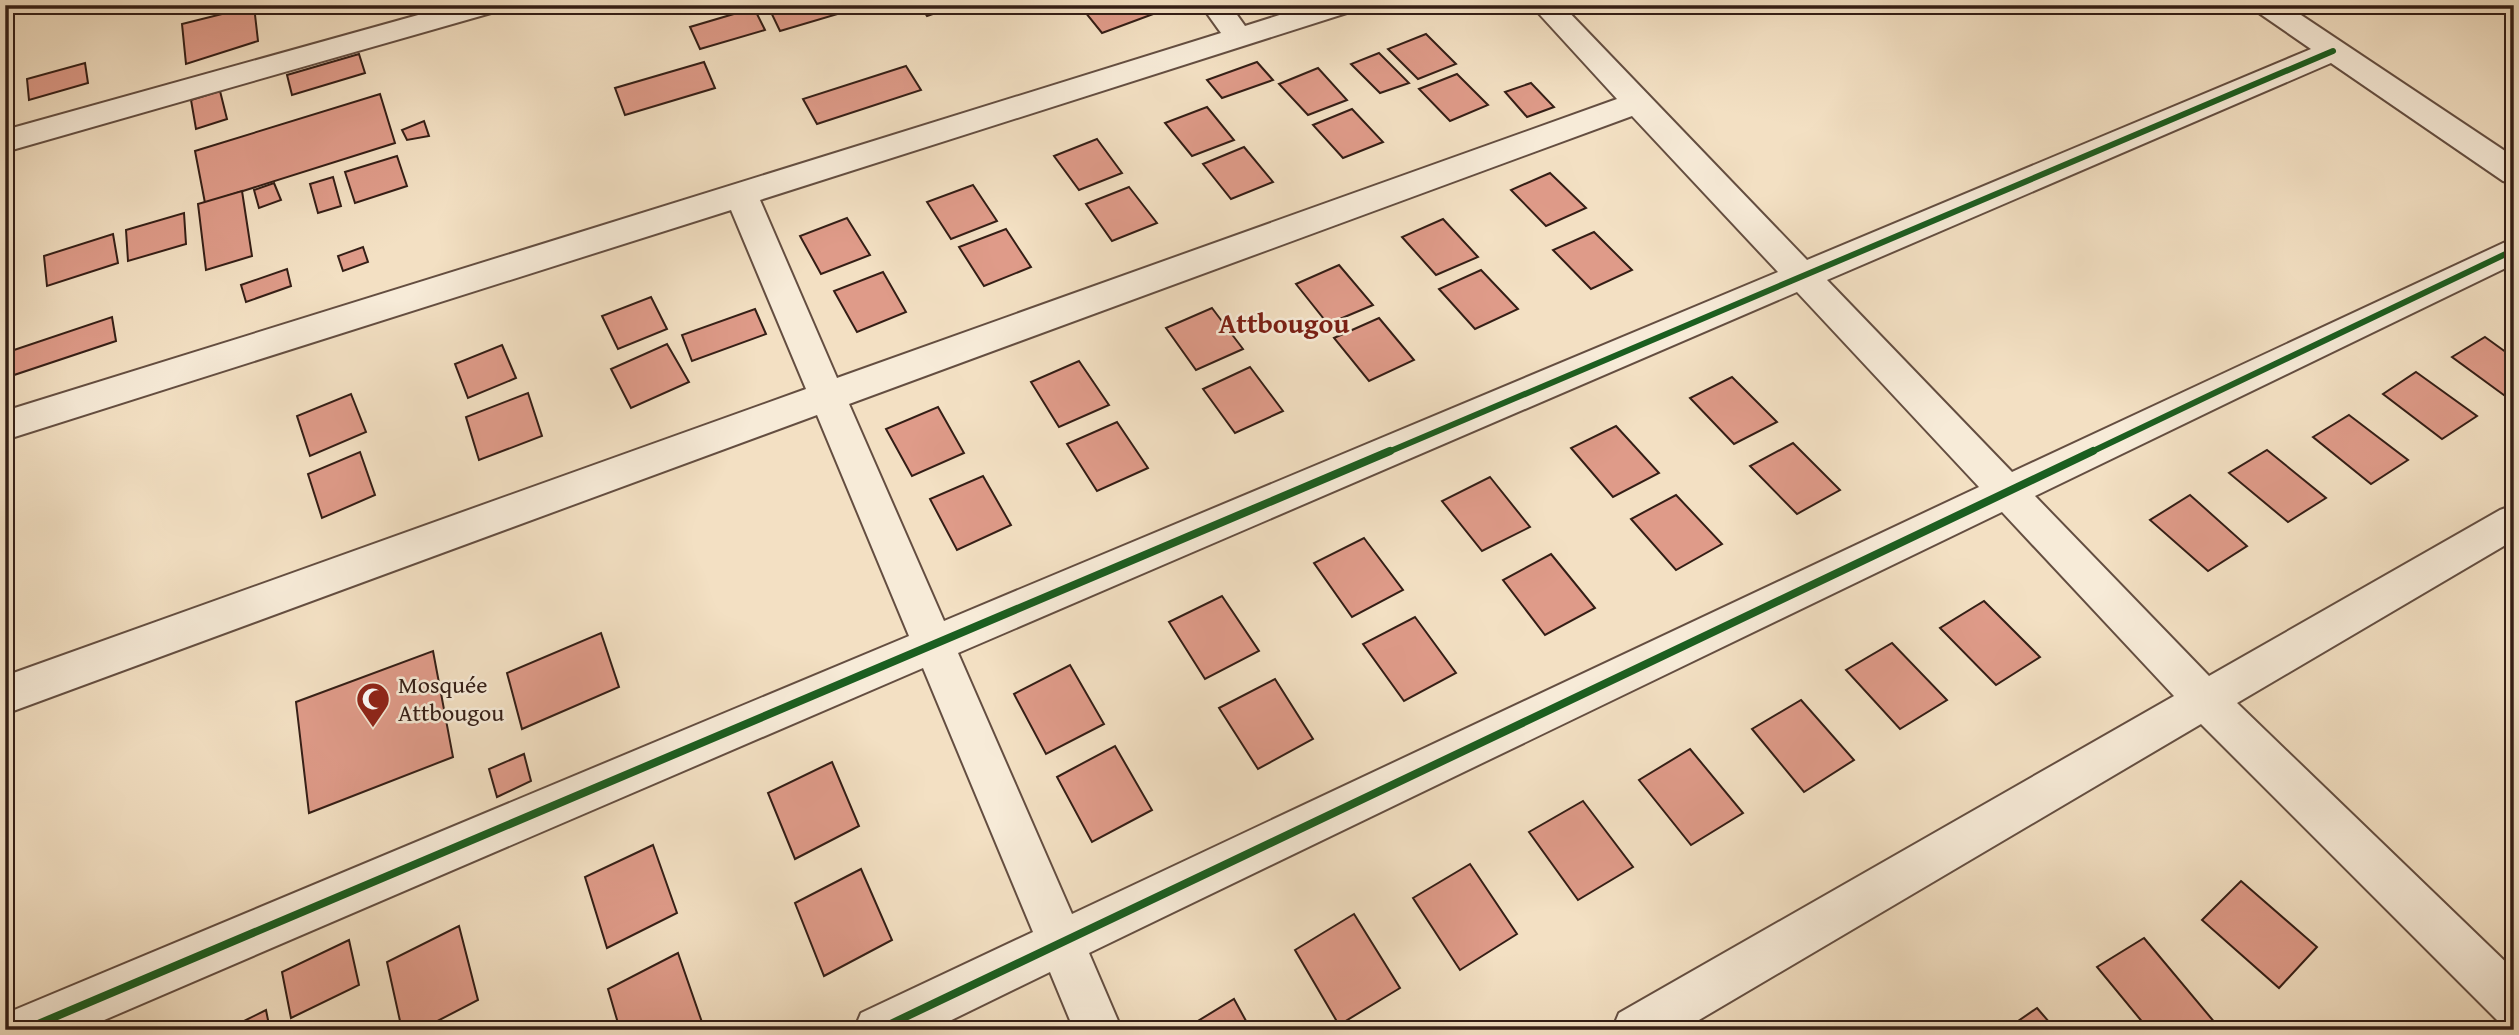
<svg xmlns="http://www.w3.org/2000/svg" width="2519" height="1035" viewBox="0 0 2519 1035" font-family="'Gentium Book Plus',serif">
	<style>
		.building { fill: #df9b89; stroke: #341e16; stroke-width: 2 }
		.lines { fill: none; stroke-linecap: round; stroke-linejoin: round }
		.minor-casing { stroke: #644e41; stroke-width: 4 }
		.minor { fill: #f7ebd8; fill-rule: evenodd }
		.cycleway-far1-casing { stroke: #f7ebd8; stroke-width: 10 }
		.cycleway-casing { stroke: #f7ebd8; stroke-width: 12 }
		.cycleway-far1 { stroke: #1b5e20; stroke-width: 6 }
		.cycleway { stroke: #1b5e20; stroke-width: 8 }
		.labels { text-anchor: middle; stroke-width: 5; stroke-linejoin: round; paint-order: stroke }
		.poi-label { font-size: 24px; fill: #341e16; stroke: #f7ebd8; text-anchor: start }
		.quarter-label { font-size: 28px; font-weight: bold; fill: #7a1f14; stroke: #f7ebd8 }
	</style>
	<rect width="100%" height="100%" fill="#f3e0c3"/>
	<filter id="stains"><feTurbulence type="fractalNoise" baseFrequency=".00286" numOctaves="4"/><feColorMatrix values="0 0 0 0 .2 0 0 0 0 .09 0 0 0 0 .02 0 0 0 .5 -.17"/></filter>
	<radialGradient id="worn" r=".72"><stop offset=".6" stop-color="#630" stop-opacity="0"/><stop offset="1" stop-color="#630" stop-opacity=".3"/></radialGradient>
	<g class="building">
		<polygon points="856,5 858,8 780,31 768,6"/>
		<polygon points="920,5 959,5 927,16"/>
		<polygon points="1103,5 1160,5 1164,10 1102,33 1085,12"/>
		<polygon points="254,6 258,41 186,64 182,24"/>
		<polygon points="754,8 765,30 700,49 690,27"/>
		<polygon points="1426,34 1456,64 1418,79 1388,49"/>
		<polygon points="1379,53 1409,83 1380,93 1351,64"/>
		<polygon points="359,54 365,73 292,95 287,75"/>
		<polygon points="704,62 715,88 625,115 615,88"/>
		<polygon points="1257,62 1273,80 1222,98 1207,80"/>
		<polygon points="85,63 88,83 29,100 27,79"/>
		<polygon points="906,66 921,90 817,124 803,99"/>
		<polygon points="1318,68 1347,100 1308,115 1279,84"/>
		<polygon points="1457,74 1488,105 1450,121 1419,89"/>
		<polygon points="1531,83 1554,107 1527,117 1505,92"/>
		<polygon points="13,85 14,104 5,107 5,88"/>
		<polygon points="220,91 227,119 196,129 191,100"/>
		<polygon points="380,94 395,143 205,203 195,151"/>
		<polygon points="1207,107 1234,140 1192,156 1165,123"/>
		<polygon points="1352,109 1383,142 1343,158 1313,125"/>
		<polygon points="424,121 429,136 407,140 402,130"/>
		<polygon points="1097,139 1122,173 1079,190 1054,156"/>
		<polygon points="1244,147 1273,182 1231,199 1203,164"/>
		<polygon points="397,156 407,186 355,203 345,172"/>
		<polygon points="1550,173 1586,208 1546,226 1511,190"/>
		<polygon points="333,177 341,206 318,213 310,184"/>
		<polygon points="274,183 281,200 259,208 254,190"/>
		<polygon points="973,185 997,221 951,239 927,202"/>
		<polygon points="1129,187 1157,223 1112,241 1086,204"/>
		<polygon points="242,191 252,256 206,270 198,204"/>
		<polygon points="184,213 186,244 128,261 126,230"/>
		<polygon points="847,218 870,255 821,274 800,236"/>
		<polygon points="1443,219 1478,257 1436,275 1402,237"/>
		<polygon points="1006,229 1031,267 984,286 959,247"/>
		<polygon points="1594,232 1632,270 1591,289 1553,250"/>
		<polygon points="113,234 118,263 47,286 44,256"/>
		<polygon points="363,247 368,262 343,271 338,256"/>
		<polygon points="1339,265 1373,305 1328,324 1296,284"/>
		<polygon points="287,269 291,286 246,302 241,285"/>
		<polygon points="1481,270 1518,309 1475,329 1439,289"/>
		<polygon points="883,272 906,312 857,332 834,291"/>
		<polygon points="651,297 667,329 618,349 602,316"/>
		<polygon points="1212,308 1243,349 1196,370 1166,328"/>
		<polygon points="755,309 766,334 692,361 682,335"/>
		<polygon points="112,317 116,341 5,378 5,353"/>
		<polygon points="1379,318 1414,360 1369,381 1334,338"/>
		<polygon points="2485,337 2514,358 2514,399 2512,401 2452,357"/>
		<polygon points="667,344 689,382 631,408 611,369"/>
		<polygon points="502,345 516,378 468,398 455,364"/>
		<polygon points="1079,361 1109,405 1059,427 1031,382"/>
		<polygon points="1250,367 1283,411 1235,433 1203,389"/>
		<polygon points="2416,372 2477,416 2442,439 2383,394"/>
		<polygon points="1732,377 1777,422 1734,444 1690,398"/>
		<polygon points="528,393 542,436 479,460 466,417"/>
		<polygon points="351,394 366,432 310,456 297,416"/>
		<polygon points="938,407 964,453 912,476 886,429"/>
		<polygon points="2349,415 2408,460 2371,484 2313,437"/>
		<polygon points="1117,422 1148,468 1097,491 1067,444"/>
		<polygon points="1616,426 1659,473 1613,497 1571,448"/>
		<polygon points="1793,443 1840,490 1797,514 1750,466"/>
		<polygon points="2267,450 2326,498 2288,522 2229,473"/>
		<polygon points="360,452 375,495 322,518 308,474"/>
		<polygon points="983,476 1011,525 957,550 930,499"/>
		<polygon points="1490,477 1530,527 1482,551 1442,501"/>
		<polygon points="1676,495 1722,544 1676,570 1631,519"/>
		<polygon points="2190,495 2247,546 2208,571 2150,520"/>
		<polygon points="1364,538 1403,590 1352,617 1314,563"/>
		<polygon points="1551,554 1595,608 1545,635 1503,580"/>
		<polygon points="1222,596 1259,651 1205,679 1169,622"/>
		<polygon points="1984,601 2040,657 1996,685 1940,628"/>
		<polygon points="1415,617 1456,673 1404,701 1363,644"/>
		<polygon points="601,633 619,687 522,729 507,673"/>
		<polygon points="1892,643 1947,700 1900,729 1846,670"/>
		<polygon points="433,651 453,757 309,813 296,702"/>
		<polygon points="1070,665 1104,724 1046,754 1014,694"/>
		<polygon points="1275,679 1313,739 1258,769 1219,708"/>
		<polygon points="1801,700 1854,760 1804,792 1752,729"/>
		<polygon points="1115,746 1152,810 1092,842 1057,777"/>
		<polygon points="1690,749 1743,813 1691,845 1639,780"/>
		<polygon points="524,754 531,781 497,797 489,769"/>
		<polygon points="832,762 859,826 795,859 768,793"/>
		<polygon points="1583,801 1633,867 1578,900 1529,832"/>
		<polygon points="653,845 677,913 607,948 585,877"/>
		<polygon points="1470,864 1517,934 1460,970 1413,898"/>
		<polygon points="861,869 892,940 824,976 795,903"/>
		<polygon points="2241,881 2317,947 2279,988 2202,920"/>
		<polygon points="1354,914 1400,988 1339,1025 1295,950"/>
		<polygon points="459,926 478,1000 420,1030 402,1030 387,962"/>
		<polygon points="2144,938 2216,1024 2207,1030 2149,1030 2097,967"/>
		<polygon points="349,940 359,985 291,1018 282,972"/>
		<polygon points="678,953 704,1028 620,1030 608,989"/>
		<polygon points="1234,999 1251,1030 1183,1030"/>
		<polygon points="2037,1008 2056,1030 2005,1030"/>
		<polygon points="266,1010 270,1030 226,1030"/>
	</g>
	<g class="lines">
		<g class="minor-casing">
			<g id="minor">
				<polygon points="454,5 502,5 498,11 5,152 5,130"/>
				<path d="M1201,5h29l15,21 66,-21h46l-4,6 -593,189 77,178 780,-279 -86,-94h31l245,255 504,-211 -55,-38 -4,-6h34l228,152v27l-11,-3 -172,-118 -504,217 185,192 502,-234v26l-479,232 174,180 291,-166 14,-5v35l-277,163 277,267v57l-17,-7 -296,-296 -519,306h-70l7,-17 555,-317 -172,-184 -913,441 33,77h-48l-24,-58 -119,58h-77l7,-17 172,-81 -110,-264 -842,362h-76l2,-17 902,-377 -92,-221 -812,299v-38l801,-287 -75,-179 -726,230v-29l1216,-378zM1632,116l146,156 -834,349 -95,-217zM1797,292l182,195 -907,427 -114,-261z"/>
			</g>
		</g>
		<use href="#minor" class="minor"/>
		<g class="cycleway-far1-casing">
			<g id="cycleway-far1">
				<polyline points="1386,453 2333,51"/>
				<polyline points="2089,453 2514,250"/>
			</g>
		</g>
		<g class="cycleway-casing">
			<g id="cycleway">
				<polyline points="24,1030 1390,451"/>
				<polyline points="878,1030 2093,451"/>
			</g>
		</g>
		<use href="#cycleway-far1" class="cycleway-far1"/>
		<use href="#cycleway" class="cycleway"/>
	</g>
	<defs>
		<g id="mosque-pin" transform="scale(1.75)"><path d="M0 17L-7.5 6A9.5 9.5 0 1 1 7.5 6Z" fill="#8f2418" stroke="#f7ebd8"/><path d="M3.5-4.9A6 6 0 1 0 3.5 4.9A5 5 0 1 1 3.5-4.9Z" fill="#fff"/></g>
	</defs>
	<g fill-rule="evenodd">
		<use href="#mosque-pin" x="373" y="699"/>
	</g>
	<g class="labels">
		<g class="poi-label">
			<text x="398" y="693">Mosquée<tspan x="398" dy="28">Attbougou</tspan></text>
		</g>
		<g class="quarter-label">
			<text x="1284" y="333">Attbougou</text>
		</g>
	</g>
	<rect width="2519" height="1035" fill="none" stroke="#f3e0c3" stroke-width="28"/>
	<rect x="7" y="7" width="2505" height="1021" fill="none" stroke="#341e16" stroke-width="3.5"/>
	<rect x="14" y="14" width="2491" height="1007" fill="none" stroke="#341e16" stroke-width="2"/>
	<rect width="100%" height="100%" filter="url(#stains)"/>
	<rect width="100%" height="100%" fill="url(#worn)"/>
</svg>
